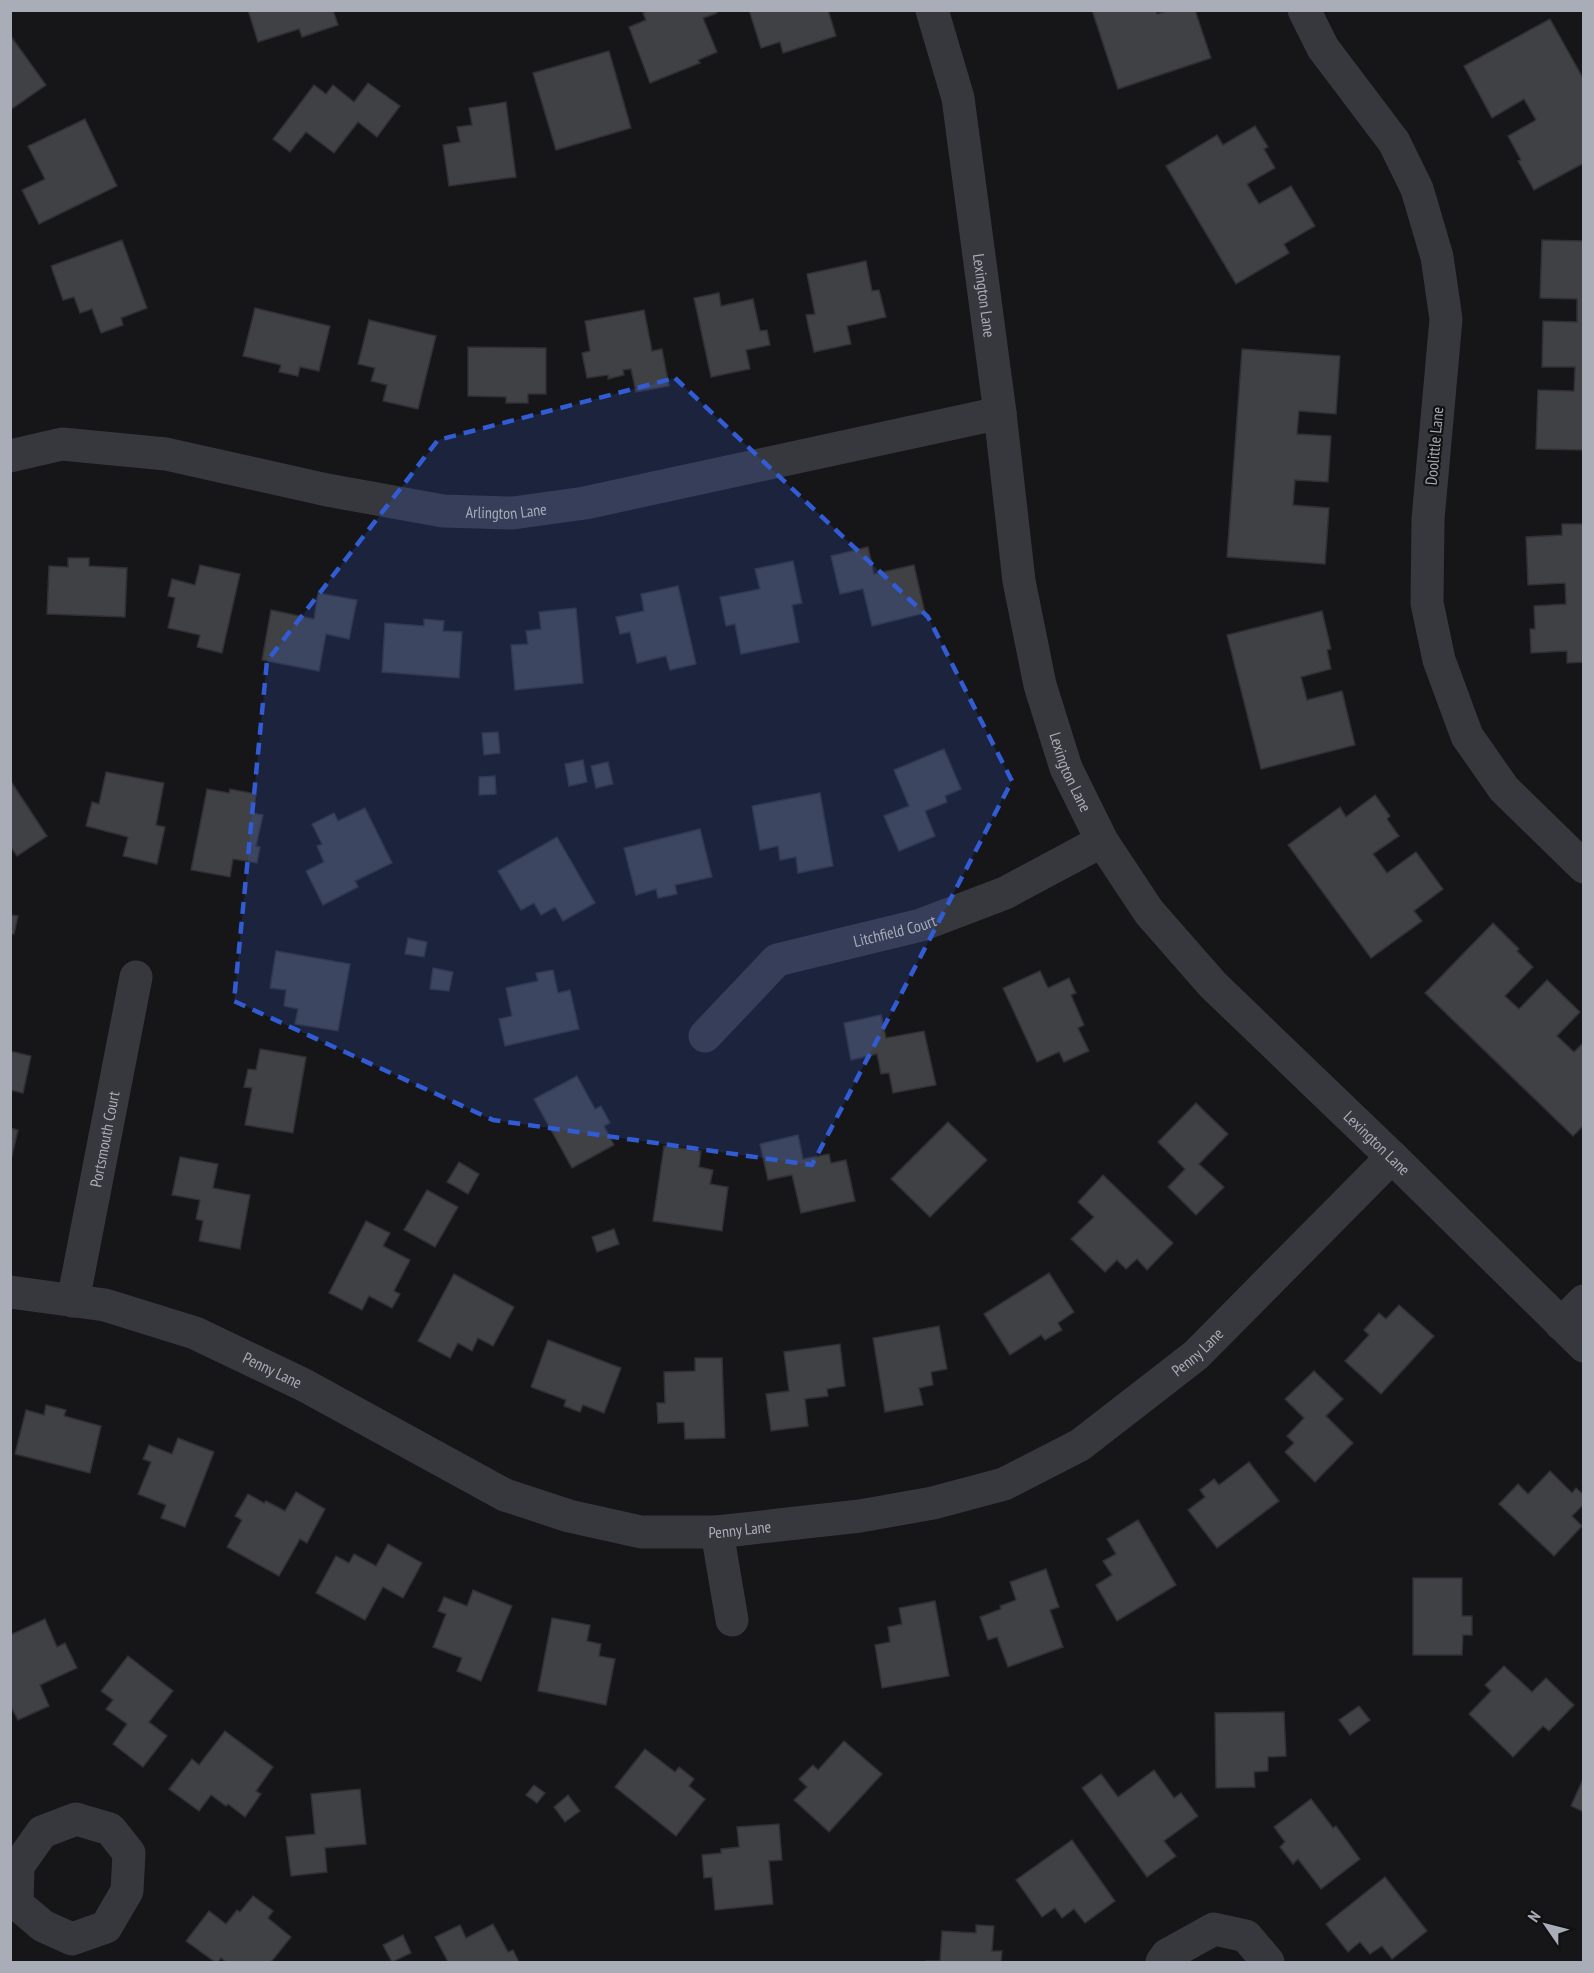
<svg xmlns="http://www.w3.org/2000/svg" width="1594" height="1973" viewBox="0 0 1594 1973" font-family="'PT Sans Narrow',sans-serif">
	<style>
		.building { fill: #404145; stroke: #303034; stroke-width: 1.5 }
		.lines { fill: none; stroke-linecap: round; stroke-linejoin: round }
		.street { stroke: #37383d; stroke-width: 33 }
		.marked { fill: #325cd3; fill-opacity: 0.2; stroke: #325cd3; stroke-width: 4.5; stroke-dasharray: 12 8; stroke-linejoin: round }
		.labels { text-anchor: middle; stroke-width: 4.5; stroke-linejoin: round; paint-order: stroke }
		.street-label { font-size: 16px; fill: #a8adb8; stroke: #111113 }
	</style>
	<rect width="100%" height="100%" fill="#161618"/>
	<g class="building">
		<polygon points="248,10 333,10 338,25 302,37 299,29 258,42"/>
		<polygon points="648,10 716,10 717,13 703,18 717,52 698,60 700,63 650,83 629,27 646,20 643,13"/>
		<polygon points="749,10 828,10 836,36 783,53 780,42 761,48"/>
		<polygon points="1092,10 1156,10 1157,14 1169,10 1195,10 1211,58 1118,89"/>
		<polygon points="1550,19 1584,80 1584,163 1534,190 1518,161 1521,160 1508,136 1536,120 1524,99 1492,118 1464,66"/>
		<polygon points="10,35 46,85 10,110"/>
		<polygon points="609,51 631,128 556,150 533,73"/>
		<polygon points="368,83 400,106 377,137 358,122 334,153 306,132 290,152 273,139 314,85 326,94 333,85 354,102"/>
		<polygon points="506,102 516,177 449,186 443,145 460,142 457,127 472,125 469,108"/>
		<polygon points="85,119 117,186 39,224 22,190 45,179 28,146"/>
		<polygon points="1255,126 1268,147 1264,149 1275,168 1247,184 1259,204 1291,186 1315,226 1284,244 1289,253 1236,284 1166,166 1217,135 1223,145"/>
		<polygon points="122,240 147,308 121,318 123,325 101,333 92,309 80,313 74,297 63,300 51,266"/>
		<polygon points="1542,240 1584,241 1584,450 1536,449 1538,390 1574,391 1575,367 1542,367 1543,321 1577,322 1577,299 1540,298"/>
		<polygon points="866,261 872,291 879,290 886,317 847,326 851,344 814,352 806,315 815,314 807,274"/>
		<polygon points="719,293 721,306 753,299 760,331 767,330 770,345 746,350 750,369 711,377 694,298"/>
		<polygon points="255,308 330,326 319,371 300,367 298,376 279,372 281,365 243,356"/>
		<polygon points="644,310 652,351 662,349 669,386 636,392 631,369 623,370 624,375 608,379 608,375 587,378 582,353 590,351 585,321"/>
		<polygon points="369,320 436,336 418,409 383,401 387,385 371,381 375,368 358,364"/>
		<polygon points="468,347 546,348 546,394 528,394 528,403 506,403 506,397 468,396"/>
		<polygon points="1242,349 1340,356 1336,414 1299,411 1297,434 1331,436 1328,482 1295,480 1293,505 1329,508 1325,564 1227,557"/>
		<polygon points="1562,524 1584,524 1584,662 1567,663 1567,651 1531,653 1530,629 1535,629 1534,606 1566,604 1565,583 1528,585 1526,537 1562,535"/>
		<polygon points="868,547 874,574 914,565 925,613 872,626 863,589 840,594 831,556"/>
		<polygon points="68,558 89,558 89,566 127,568 125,617 47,614 49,566 68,567"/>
		<polygon points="793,561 802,603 792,605 799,642 741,654 735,624 726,626 720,597 760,589 755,569"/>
		<polygon points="200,565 240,574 222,653 197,647 200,635 168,628 175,598 168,596 172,579 195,585"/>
		<polygon points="678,586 696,664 670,670 666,656 637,663 630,632 620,634 616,617 644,611 641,594"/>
		<polygon points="318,593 357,600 349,639 326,634 319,671 262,660 271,610 314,619"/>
		<polygon points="576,608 583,683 515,690 511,645 528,644 526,631 541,629 539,612"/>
		<polygon points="1322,611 1331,649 1327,650 1331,669 1301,677 1307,700 1342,691 1355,745 1261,769 1227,635"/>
		<polygon points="424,619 444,621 443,631 462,632 459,678 382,672 385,623 424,626"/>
		<polygon points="498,732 500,753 484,755 482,733"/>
		<polygon points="944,749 961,789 945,796 947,802 925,811 935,836 899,851 884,816 909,806 894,770"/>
		<polygon points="583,760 587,782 569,786 565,764"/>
		<polygon points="608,762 613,784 596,788 591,766"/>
		<polygon points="106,772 164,783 156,825 165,827 157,864 123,856 128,837 86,826 92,802 99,804"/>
		<polygon points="495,776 496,794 479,795 479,777"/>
		<polygon points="10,780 47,836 17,856 10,846"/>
		<polygon points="207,789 229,793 230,789 256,794 253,813 263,815 256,846 260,847 257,863 233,859 230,877 191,870"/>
		<polygon points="820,793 833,866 798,873 796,857 780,860 778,846 760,850 752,806"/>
		<polygon points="1375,795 1390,816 1387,819 1399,836 1373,854 1387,873 1416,852 1443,889 1414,911 1422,921 1371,958 1288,845 1340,807 1346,817"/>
		<polygon points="365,808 392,863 355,881 358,887 323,905 306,871 324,862 317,846 322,844 312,824 334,813 338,821"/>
		<polygon points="700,829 712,877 675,885 677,894 658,898 656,889 636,895 624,848"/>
		<polygon points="557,837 595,903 563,921 555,907 541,915 534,903 521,910 498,871"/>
		<polygon points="10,915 18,916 14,934 10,934"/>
		<polygon points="1493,923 1519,949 1517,951 1533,967 1505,996 1519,1009 1547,980 1580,1012 1557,1036 1574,1052 1584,1042 1584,1125 1573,1136 1425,993"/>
		<polygon points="408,938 427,942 424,957 405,954"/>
		<polygon points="276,951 350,964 338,1031 295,1024 298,1009 284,1006 286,990 270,988"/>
		<polygon points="433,968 453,972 449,991 430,989"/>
		<polygon points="553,970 558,993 570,990 579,1029 505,1046 499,1019 512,1016 506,988 538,981 536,973"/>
		<polygon points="1040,971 1048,988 1069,978 1076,993 1071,995 1084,1025 1078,1028 1089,1051 1064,1062 1059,1052 1037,1062 1003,988"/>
		<polygon points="881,1015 886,1038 924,1031 936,1085 893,1093 889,1073 881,1074 877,1054 851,1060 844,1023"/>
		<polygon points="260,1049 306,1057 293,1133 245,1125 252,1088 244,1087 248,1069 256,1070"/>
		<polygon points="10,1051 31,1056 23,1093 10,1090"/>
		<polygon points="577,1076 595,1109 601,1106 610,1123 604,1126 614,1145 572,1168 534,1099"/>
		<polygon points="1196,1103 1228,1134 1199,1164 1224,1187 1196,1215 1168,1187 1185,1169 1158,1142"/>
		<polygon points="948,1122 987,1160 930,1217 891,1179"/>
		<polygon points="10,1128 18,1130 10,1164"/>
		<polygon points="798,1135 803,1159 829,1154 831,1163 846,1160 855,1201 801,1213 792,1175 768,1180 760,1144"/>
		<polygon points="664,1146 701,1151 699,1167 713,1170 710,1184 728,1187 722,1231 653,1221"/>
		<polygon points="180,1157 218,1164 213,1188 250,1195 240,1249 199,1241 203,1221 196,1219 200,1200 172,1195"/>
		<polygon points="459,1162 479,1174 468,1194 447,1182"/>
		<polygon points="1103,1175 1173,1243 1147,1270 1137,1259 1126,1269 1117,1260 1105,1272 1071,1239 1094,1217 1078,1202"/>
		<polygon points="427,1190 458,1207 435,1247 404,1230"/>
		<polygon points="366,1221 390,1233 383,1246 410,1260 394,1291 400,1294 392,1308 369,1296 362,1310 329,1293"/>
		<polygon points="614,1229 619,1244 597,1252 592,1237"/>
		<polygon points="1049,1273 1074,1312 1058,1323 1062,1330 1045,1340 1041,1335 1010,1355 984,1314"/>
		<polygon points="454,1274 514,1307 493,1346 478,1338 472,1351 458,1343 450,1358 418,1341"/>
		<polygon points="1399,1305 1434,1336 1381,1394 1345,1361 1369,1335 1364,1330 1379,1313 1386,1319"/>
		<polygon points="939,1326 947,1369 931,1372 933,1385 919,1388 923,1405 885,1412 873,1338"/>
		<polygon points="548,1340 621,1368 604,1413 583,1405 580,1412 564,1406 566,1400 531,1387"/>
		<polygon points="840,1344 845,1386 827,1389 828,1396 805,1399 808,1426 771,1431 766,1394 789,1391 784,1352"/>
		<polygon points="695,1358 722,1358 725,1438 685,1439 684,1422 658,1423 657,1403 665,1403 664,1372 695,1371"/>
		<polygon points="1314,1371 1343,1399 1326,1416 1353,1443 1315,1482 1285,1452 1294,1443 1287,1436 1304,1418 1285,1399"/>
		<polygon points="46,1405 66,1410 64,1416 101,1426 90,1473 15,1454 26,1410 44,1415"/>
		<polygon points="178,1438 214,1452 185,1527 161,1518 166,1505 138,1494 151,1462 143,1459 149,1445 172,1454"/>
		<polygon points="1249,1462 1279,1501 1217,1548 1188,1510 1205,1497 1200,1490 1214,1479 1219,1485"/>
		<polygon points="1550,1471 1572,1493 1576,1488 1584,1495 1584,1504 1572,1516 1582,1526 1554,1556 1499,1504 1518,1484 1528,1494"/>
		<polygon points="296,1492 325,1509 307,1543 300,1539 279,1576 227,1547 242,1520 235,1516 248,1494 264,1503 266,1501 285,1511"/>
		<polygon points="1138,1520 1176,1585 1117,1621 1096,1585 1112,1575 1103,1561 1116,1554 1107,1539"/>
		<polygon points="388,1544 422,1563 403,1598 383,1587 365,1620 316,1593 336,1556 349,1563 354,1554 376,1566"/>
		<polygon points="1046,1569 1059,1607 1050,1610 1063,1647 1008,1667 997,1637 988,1640 980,1617 1001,1609 1000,1606 1016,1600 1010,1582"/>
		<polygon points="1413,1578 1462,1578 1462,1616 1472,1616 1472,1635 1463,1635 1462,1655 1413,1655"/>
		<polygon points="473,1590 512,1606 481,1681 457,1671 462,1658 433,1647 446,1614 438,1611 444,1597 467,1606"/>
		<polygon points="935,1601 949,1676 882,1688 875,1645 890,1642 888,1627 902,1624 899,1608"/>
		<polygon points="552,1618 590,1625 587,1641 601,1644 599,1656 615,1659 606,1705 538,1691"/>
		<polygon points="45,1619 57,1647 65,1643 77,1668 40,1685 49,1706 18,1720 10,1705 10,1635"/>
		<polygon points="128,1656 173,1691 149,1722 167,1736 143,1767 113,1744 127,1724 106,1709 113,1700 101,1691"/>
		<polygon points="1504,1666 1532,1692 1546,1678 1574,1705 1549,1731 1543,1726 1513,1757 1469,1714 1491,1691 1485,1685"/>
		<polygon points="1359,1706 1370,1720 1350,1735 1339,1720"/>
		<polygon points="1284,1712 1286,1756 1268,1757 1268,1771 1254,1772 1255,1787 1216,1788 1215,1713"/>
		<polygon points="225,1731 273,1767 256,1791 261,1794 245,1817 228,1804 226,1806 211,1795 199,1811 169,1789 192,1759 199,1765"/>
		<polygon points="844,1741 882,1774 829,1832 794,1800 807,1787 799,1779 813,1765 818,1770"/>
		<polygon points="645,1749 675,1772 679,1767 694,1779 689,1786 705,1799 676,1836 615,1787"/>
		<polygon points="1154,1770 1174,1798 1181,1793 1198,1816 1164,1841 1176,1856 1147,1877 1082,1788 1101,1774 1118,1797"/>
		<polygon points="1584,1777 1584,1812 1571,1806"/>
		<polygon points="534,1785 545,1793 537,1803 526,1795"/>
		<polygon points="360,1789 366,1844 325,1848 327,1872 291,1876 286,1837 315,1834 311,1794"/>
		<polygon points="568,1795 580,1811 565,1822 554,1807"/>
		<polygon points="1311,1799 1333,1828 1336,1826 1360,1859 1321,1889 1298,1859 1293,1864 1280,1847 1285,1842 1274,1827"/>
		<polygon points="779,1824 782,1860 769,1861 773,1904 715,1910 712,1877 704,1878 702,1855 721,1853 721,1849 739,1847 737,1827"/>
		<polygon points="1072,1840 1115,1901 1085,1923 1074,1909 1062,1918 1055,1908 1042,1917 1016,1880"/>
		<polygon points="1385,1877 1427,1931 1392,1959 1382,1946 1370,1954 1360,1942 1348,1952 1326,1924"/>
		<polygon points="253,1896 273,1911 268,1918 291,1937 271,1962 226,1962 221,1958 218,1962 215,1962 186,1941 209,1911 226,1924 237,1910 240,1912"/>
		<polygon points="493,1924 508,1952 513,1950 519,1962 448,1962 435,1937 460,1925 466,1938"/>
		<polygon points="976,1925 994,1926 992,1951 1002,1951 1001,1962 926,1962 926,1961 940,1961 942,1931 976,1933"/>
		<polygon points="403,1935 411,1953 392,1962 383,1945"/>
	</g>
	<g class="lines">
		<g class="street">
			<path id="s1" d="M932,10l26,88 42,315 19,168 21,104 26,83 36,73 47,71 64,73 179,172 192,189"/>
			<polyline points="1304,10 1323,48 1394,142 1417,189 1437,257 1446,319 1428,519 1427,603 1439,660 1467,736 1504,789 1584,867"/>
			<path id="s2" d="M10,456l52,-12 104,10 161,36 116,21 70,2 72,-10 415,-90"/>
			<path id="s3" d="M705,1036l72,-76 144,-35 84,-32 97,-52"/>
			<path id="s4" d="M10,1292l95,13 90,28 109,52 201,110 64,21 72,16h76l143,-16 73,-13 71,-19 76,-39 116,-90 196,-198"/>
			<path id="s5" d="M73,1301l63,-324"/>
			<polyline points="1561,1324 1584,1301"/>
			<polyline points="717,1532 732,1620"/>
			<polygon points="76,1819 110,1829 129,1853 127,1891 106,1927 72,1939 43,1926 17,1904 18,1866 42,1832"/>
			<polyline points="1162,1962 1167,1955 1214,1929 1246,1936 1268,1962"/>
		</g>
	</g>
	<path class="marked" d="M675,378l253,239 84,164 -200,384 -319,-45 -259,-119 33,-340 171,-221z"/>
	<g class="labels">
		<g class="street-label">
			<text dy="6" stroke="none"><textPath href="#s1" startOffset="291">Lexington Lane</textPath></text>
			<text transform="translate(1434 446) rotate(-85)" y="6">Doolittle Lane</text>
			<text dy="6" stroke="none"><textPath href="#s2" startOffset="504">Arlington Lane</textPath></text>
			<text dy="6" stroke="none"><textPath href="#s1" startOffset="777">Lexington Lane</textPath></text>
			<text dy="6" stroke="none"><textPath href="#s3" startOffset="226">Litchfield Court</textPath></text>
			<text dy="6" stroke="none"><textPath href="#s5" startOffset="165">Portsmouth Court</textPath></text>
			<text dy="6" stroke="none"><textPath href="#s1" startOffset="1263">Lexington Lane</textPath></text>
			<text dy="6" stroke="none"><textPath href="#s4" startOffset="1284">Penny Lane</textPath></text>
			<text dy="6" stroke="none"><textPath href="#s4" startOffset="276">Penny Lane</textPath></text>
			<text dy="6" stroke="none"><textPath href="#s4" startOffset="780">Penny Lane</textPath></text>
		</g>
	</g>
	<rect width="1594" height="1973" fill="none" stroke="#a8adb8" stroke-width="24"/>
	<g transform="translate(1546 1925) rotate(305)" stroke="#111113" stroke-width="4.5" paint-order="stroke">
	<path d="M0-4.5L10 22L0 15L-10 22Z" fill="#a8adb8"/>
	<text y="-9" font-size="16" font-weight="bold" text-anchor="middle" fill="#a8adb8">N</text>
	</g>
</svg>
